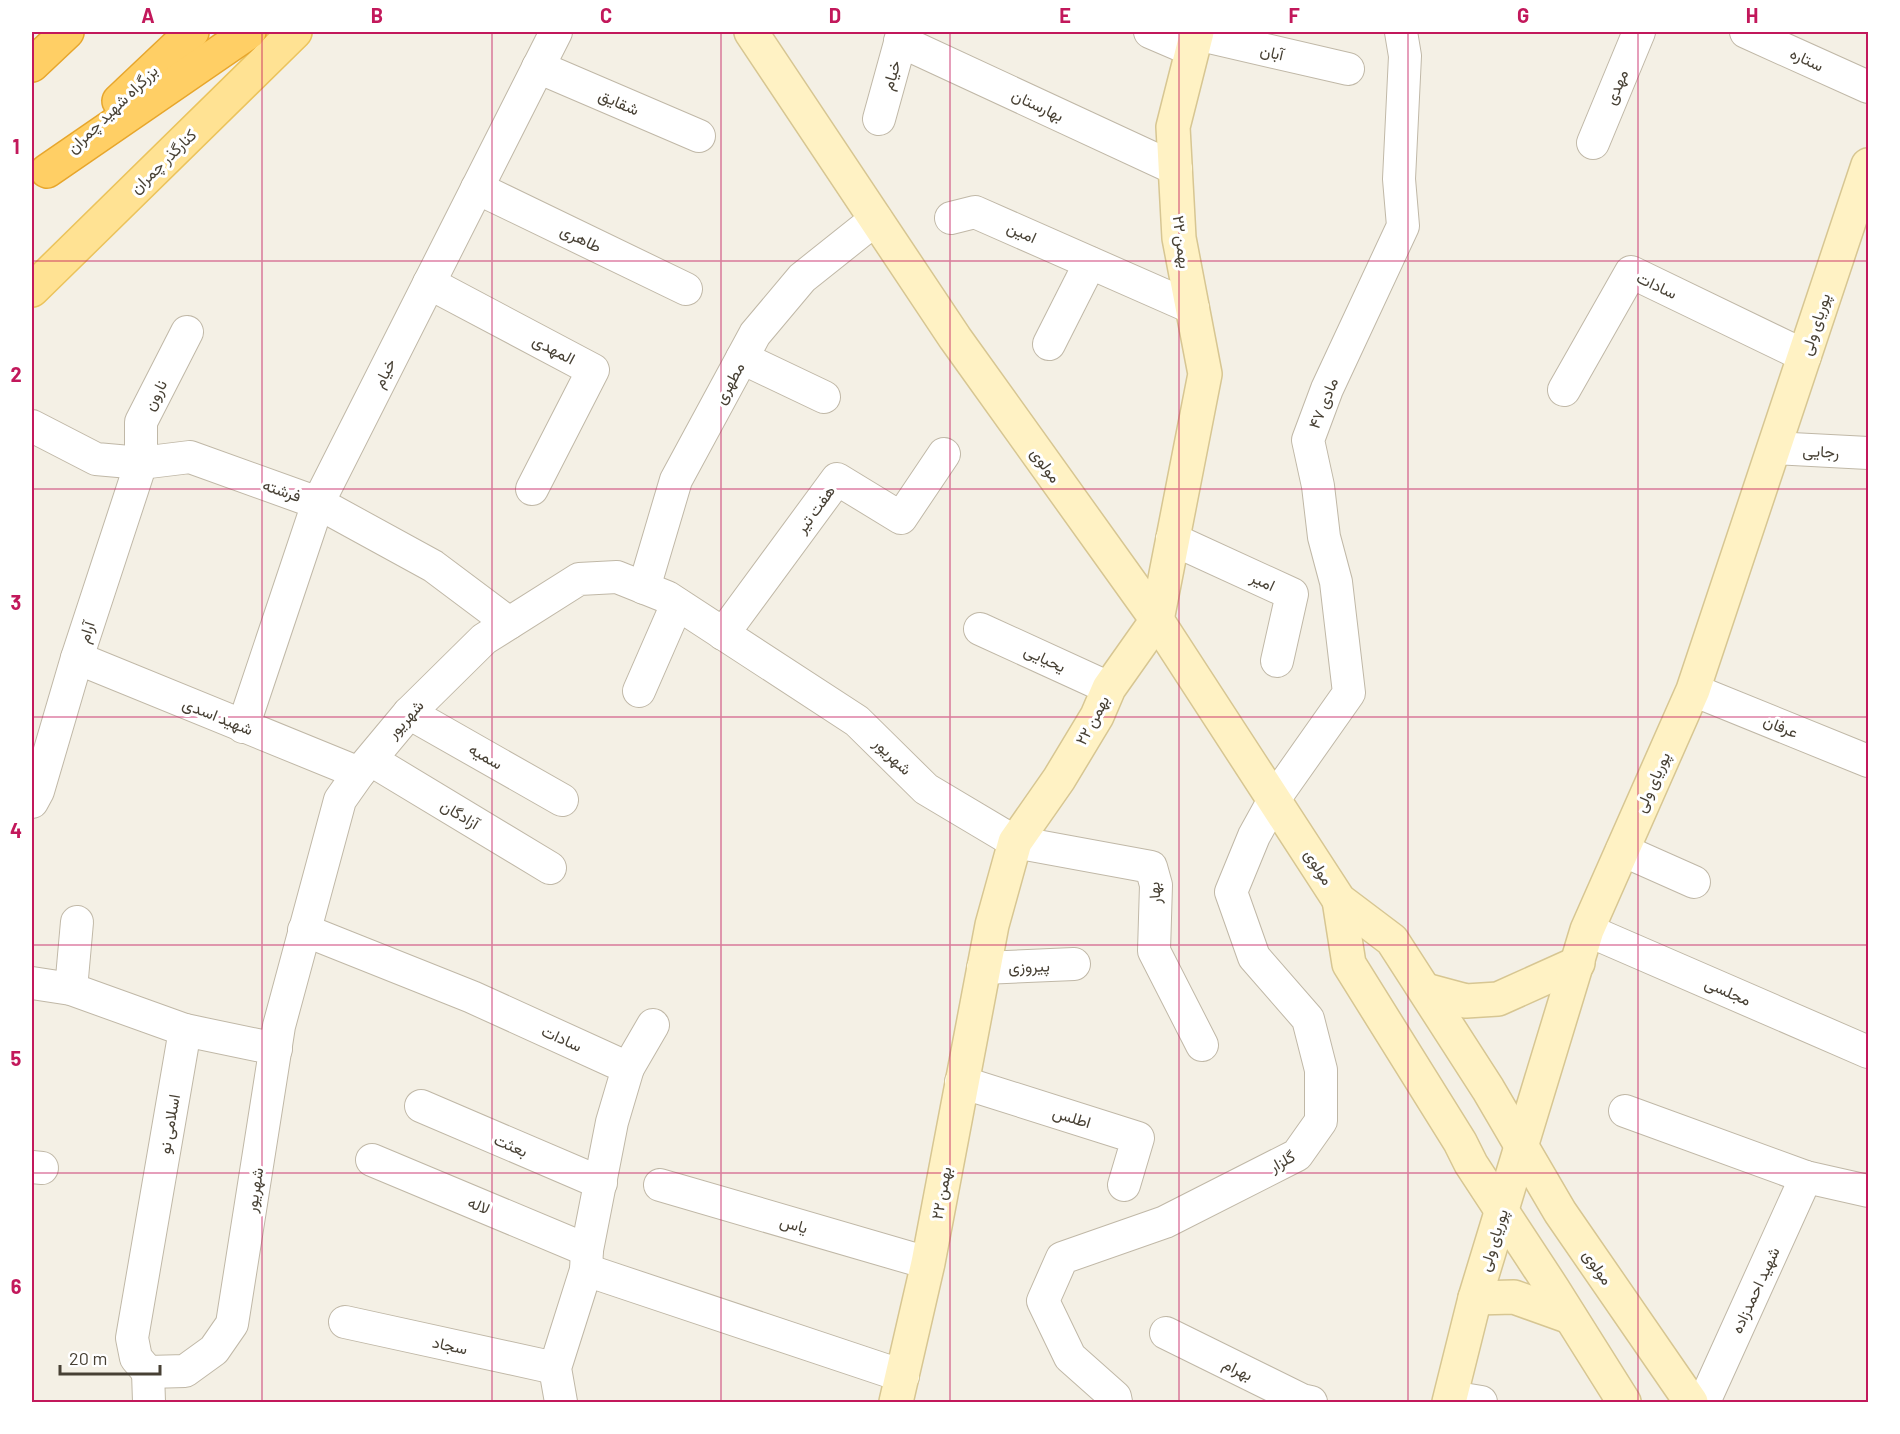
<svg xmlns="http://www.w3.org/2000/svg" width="1900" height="1434" viewBox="0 0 1900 1434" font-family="Barlow,Vazirmatn,sans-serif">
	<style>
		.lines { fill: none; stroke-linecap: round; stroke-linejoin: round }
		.street-casing { stroke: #c0b8a7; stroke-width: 34 }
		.secondary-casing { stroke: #d7c692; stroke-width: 36 }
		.primary-casing { stroke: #ebc35c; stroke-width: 36 }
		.highway-casing { stroke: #e7a62c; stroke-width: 36 }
		.street { stroke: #fff; stroke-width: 32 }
		.secondary { stroke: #fff2c4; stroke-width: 33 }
		.primary { stroke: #ffe293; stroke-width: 33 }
		.highway { stroke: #ffcf65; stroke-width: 33 }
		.grid { fill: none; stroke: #c2185b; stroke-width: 1.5; stroke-opacity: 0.55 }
		.labels { text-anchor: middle; stroke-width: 6; stroke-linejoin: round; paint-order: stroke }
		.street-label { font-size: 16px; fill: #474034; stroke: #fff }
		.neatline { fill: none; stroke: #c2185b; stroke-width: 2 }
		.grid-label { font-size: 20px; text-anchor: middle; font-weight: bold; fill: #c2185b }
	</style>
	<rect width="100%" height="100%" fill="#f4f0e5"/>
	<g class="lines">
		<g class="street-casing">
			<g id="street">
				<polyline points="1150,32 1192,50"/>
				<polyline points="1746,32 1868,87"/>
				<polyline points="1196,34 1348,69"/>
				<polyline points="900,41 1176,169"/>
				<polyline points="538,67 699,136"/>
				<polyline points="879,119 903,32"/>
				<polyline points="1593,143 1639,32"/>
				<polyline points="477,188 686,289"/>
				<polyline points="951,218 975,212 1193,308"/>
				<polyline points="429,283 593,370 532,489"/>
				<polyline points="1049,344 1090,263"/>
				<polyline points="742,358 824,397"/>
				<polyline points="1564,390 1631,272 1805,356"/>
				<polyline points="32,426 96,459 141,463 190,457 318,503 433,566 509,623"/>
				<polyline points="1774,448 1868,453"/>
				<polyline points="1172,539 1292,594 1277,661"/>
				<polyline points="644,588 676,480 755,334 802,278 876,219"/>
				<polyline points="980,629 1109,688"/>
				<polyline points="723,634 837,479 901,518 944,454"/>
				<polyline points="77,658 359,773"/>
				<polyline points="1693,690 1868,761"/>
				<polyline points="639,691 677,604"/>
				<polyline points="409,713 562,800"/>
				<polyline points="243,727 318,503 556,32"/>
				<polyline points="371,760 550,868"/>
				<polyline points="32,802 38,791 77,658 141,463 141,422 187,332"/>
				<polyline points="1622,850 1694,882"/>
				<polyline points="304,930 472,997 628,1068 612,1122 587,1250 586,1270 555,1368 561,1402"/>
				<polyline points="1587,930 1868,1052"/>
				<polyline points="983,968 1074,964"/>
				<polyline points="32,983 71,989 185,1030 132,1338 136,1358 148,1372"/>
				<polyline points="71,989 77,922"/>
				<polyline points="185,1030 276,1049"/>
				<polyline points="628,1068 653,1025"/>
				<polyline points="961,1082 1138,1138 1124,1185"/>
				<polyline points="421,1106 601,1183"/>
				<polyline points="1625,1111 1806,1177 1868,1191"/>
				<polyline points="372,1160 587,1250"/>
				<polyline points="32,1167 42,1168"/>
				<polyline points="660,1185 928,1263"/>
				<polyline points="586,1270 903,1376"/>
				<polyline points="345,1322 555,1368"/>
				<polyline points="1166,1333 1302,1400 1311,1402"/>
				<polyline points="148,1372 185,1371 214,1350 232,1324 279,1026 340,800 359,773 409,713 484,639 579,579 617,577 667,597 857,721 926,789 1015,842 1151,867 1156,885 1154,951 1202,1045"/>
				<polyline points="148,1372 149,1402"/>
				<polyline points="1451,1397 1481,1402"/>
				<polyline points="1116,1402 1115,1397 1070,1357 1043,1301 1062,1258 1165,1222 1297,1155 1321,1121 1321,1070 1308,1019 1254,957 1231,892 1254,836 1275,798 1349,693 1336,582 1324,537 1318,486 1308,440 1327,389 1403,226 1399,179 1405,56 1401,32"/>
				<polyline points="1704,1402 1806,1177"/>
			</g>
		</g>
		<g class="secondary-casing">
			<g id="secondary">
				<polyline points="751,32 955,338 1157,620 1339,900 1392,940 1488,1089 1560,1212 1691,1402"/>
				<polyline points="1339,900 1349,964 1460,1142 1471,1164 1553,1289 1624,1402"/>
				<polyline points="1425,990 1466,1001 1498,999 1578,963"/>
				<polyline points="1475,1298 1514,1297 1570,1317"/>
				<polyline points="896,1402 928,1263 992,925 1015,842 1059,779 1097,716 1109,688 1157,620 1205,374 1179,238 1173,127 1197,32"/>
				<polyline points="1449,1402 1475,1298 1587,930 1693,690 1868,165"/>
			</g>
		</g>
		<g class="primary-casing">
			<polyline id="primary" points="32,290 295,32"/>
		</g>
		<g class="highway-casing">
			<g id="highway">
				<polyline points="32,65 67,32"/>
				<polyline points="119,101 192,32"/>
				<polyline points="47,171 249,32"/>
			</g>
		</g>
		<use href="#street" class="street"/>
		<use href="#secondary" class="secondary"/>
		<use href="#primary" class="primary"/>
		<use href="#highway" class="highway"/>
	</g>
	<path class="grid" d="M262,32v1370M492,32v1370M721,32v1370M950,32v1370M1179,32v1370M1408,32v1370M1638,32v1370M32,261h1836M32,489h1836M32,717h1836M32,945h1836M32,1173h1836"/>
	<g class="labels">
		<g class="street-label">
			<text transform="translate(1272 52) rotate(13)" y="6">آبان</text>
			<text transform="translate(1807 59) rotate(25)" y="6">ستاره</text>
			<text transform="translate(891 75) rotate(-74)" y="6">خیام</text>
			<text transform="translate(1616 87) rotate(-67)" y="6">مهدی</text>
			<text transform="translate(619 102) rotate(23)" y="6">شقایق</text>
			<text transform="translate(1038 105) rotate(25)" y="6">بهارستان</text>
			<text transform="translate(112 109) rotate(-44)" y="6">بزرگراه شهید چمران</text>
			<text transform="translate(163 161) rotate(-44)" y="6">کنارگذر چمران</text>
			<text transform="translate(1022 232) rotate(24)" y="6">امین</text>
			<text transform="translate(581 238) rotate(26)" y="6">طاهری</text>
			<text transform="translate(1182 242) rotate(83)" y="6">۲۲ بهمن</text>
			<text transform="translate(1657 285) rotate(25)" y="6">سادات</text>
			<text transform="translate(1815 324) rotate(-72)" y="6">پوریای ولی</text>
			<text transform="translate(554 349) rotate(28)" y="6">المهدی</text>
			<text transform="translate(384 373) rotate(-63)" y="6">خیام</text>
			<text transform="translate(729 383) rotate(-61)" y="6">مطهری</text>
			<text transform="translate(155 395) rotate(-63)" y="6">نارون</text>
			<text transform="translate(1323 403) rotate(-68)" y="6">مادی ۴۷</text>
			<text transform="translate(1821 451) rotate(3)" y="6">رجایی</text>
			<text transform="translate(1046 465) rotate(54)" y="6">مولوی</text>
			<text transform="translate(282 490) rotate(19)" y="6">فرشته</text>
			<text transform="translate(815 509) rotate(-54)" y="6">هفت تیر</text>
			<text transform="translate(1263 581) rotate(25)" y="6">امیر</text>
			<text transform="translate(86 632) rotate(-72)" y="6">آرام</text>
			<text transform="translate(1045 658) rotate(25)" y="6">یحیایی</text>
			<text transform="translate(218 716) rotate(22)" y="6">شهید اسدی</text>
			<text transform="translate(405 719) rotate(-48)" y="6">شهریور</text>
			<text transform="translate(1092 720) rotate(-62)" y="6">۲۲ بهمن</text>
			<text transform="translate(1781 726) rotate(22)" y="6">عرفان</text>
			<text transform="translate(486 756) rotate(30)" y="6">سمیه</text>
			<text transform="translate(893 756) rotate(44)" y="6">شهریور</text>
			<text transform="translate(1652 782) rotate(-66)" y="6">پوریای ولی</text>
			<text transform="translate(460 814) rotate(31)" y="6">آزادگان</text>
			<text transform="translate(1319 867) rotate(58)" y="6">مولوی</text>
			<text transform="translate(1154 893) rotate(-94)" y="6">بهار</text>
			<text transform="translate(1029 966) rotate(-2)" y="6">پیروزی</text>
			<text transform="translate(1728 991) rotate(23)" y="6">مجلسی</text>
			<text transform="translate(562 1038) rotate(24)" y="6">سادات</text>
			<text transform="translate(1072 1117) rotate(17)" y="6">اطلس</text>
			<text transform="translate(169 1124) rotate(-80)" y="6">اسلامی نو</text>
			<text transform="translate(511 1145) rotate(23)" y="6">بعثت</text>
			<text transform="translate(1282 1161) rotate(-29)" y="6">گلزار</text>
			<text transform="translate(254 1190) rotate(-81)" y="6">شهریور</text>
			<text transform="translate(941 1193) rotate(-80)" y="6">۲۲ بهمن</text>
			<text transform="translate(479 1205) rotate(23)" y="6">لاله</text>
			<text transform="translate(794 1224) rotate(16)" y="6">یاس</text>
			<text transform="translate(1493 1240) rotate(-73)" y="6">پوریای ولی</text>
			<text transform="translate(1598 1267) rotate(55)" y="6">مولوی</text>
			<text transform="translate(1755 1290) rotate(-65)" y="6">شهید احمدزاده</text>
			<text transform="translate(450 1345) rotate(12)" y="6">سجاد</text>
			<text transform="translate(1238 1369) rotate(26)" y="6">بهرام</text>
		</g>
	</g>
	<rect width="1900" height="1434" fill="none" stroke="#ffffff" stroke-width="66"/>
	<path d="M60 1365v9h100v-9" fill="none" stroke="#474034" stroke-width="3"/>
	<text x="69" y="1365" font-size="18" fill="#474034" stroke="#ffffff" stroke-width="4.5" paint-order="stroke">20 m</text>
	<rect x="33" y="33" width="1834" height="1368" class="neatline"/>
	<g class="grid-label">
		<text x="148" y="23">A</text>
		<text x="377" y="23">B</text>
		<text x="606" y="23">C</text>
		<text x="835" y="23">D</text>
		<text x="1065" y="23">E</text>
		<text x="1294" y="23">F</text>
		<text x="1523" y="23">G</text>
		<text x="1752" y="23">H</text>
		<text x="16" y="154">1</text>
		<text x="16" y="382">2</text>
		<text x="16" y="610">3</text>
		<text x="16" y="838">4</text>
		<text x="16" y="1066">5</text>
		<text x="16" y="1294">6</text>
	</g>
</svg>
